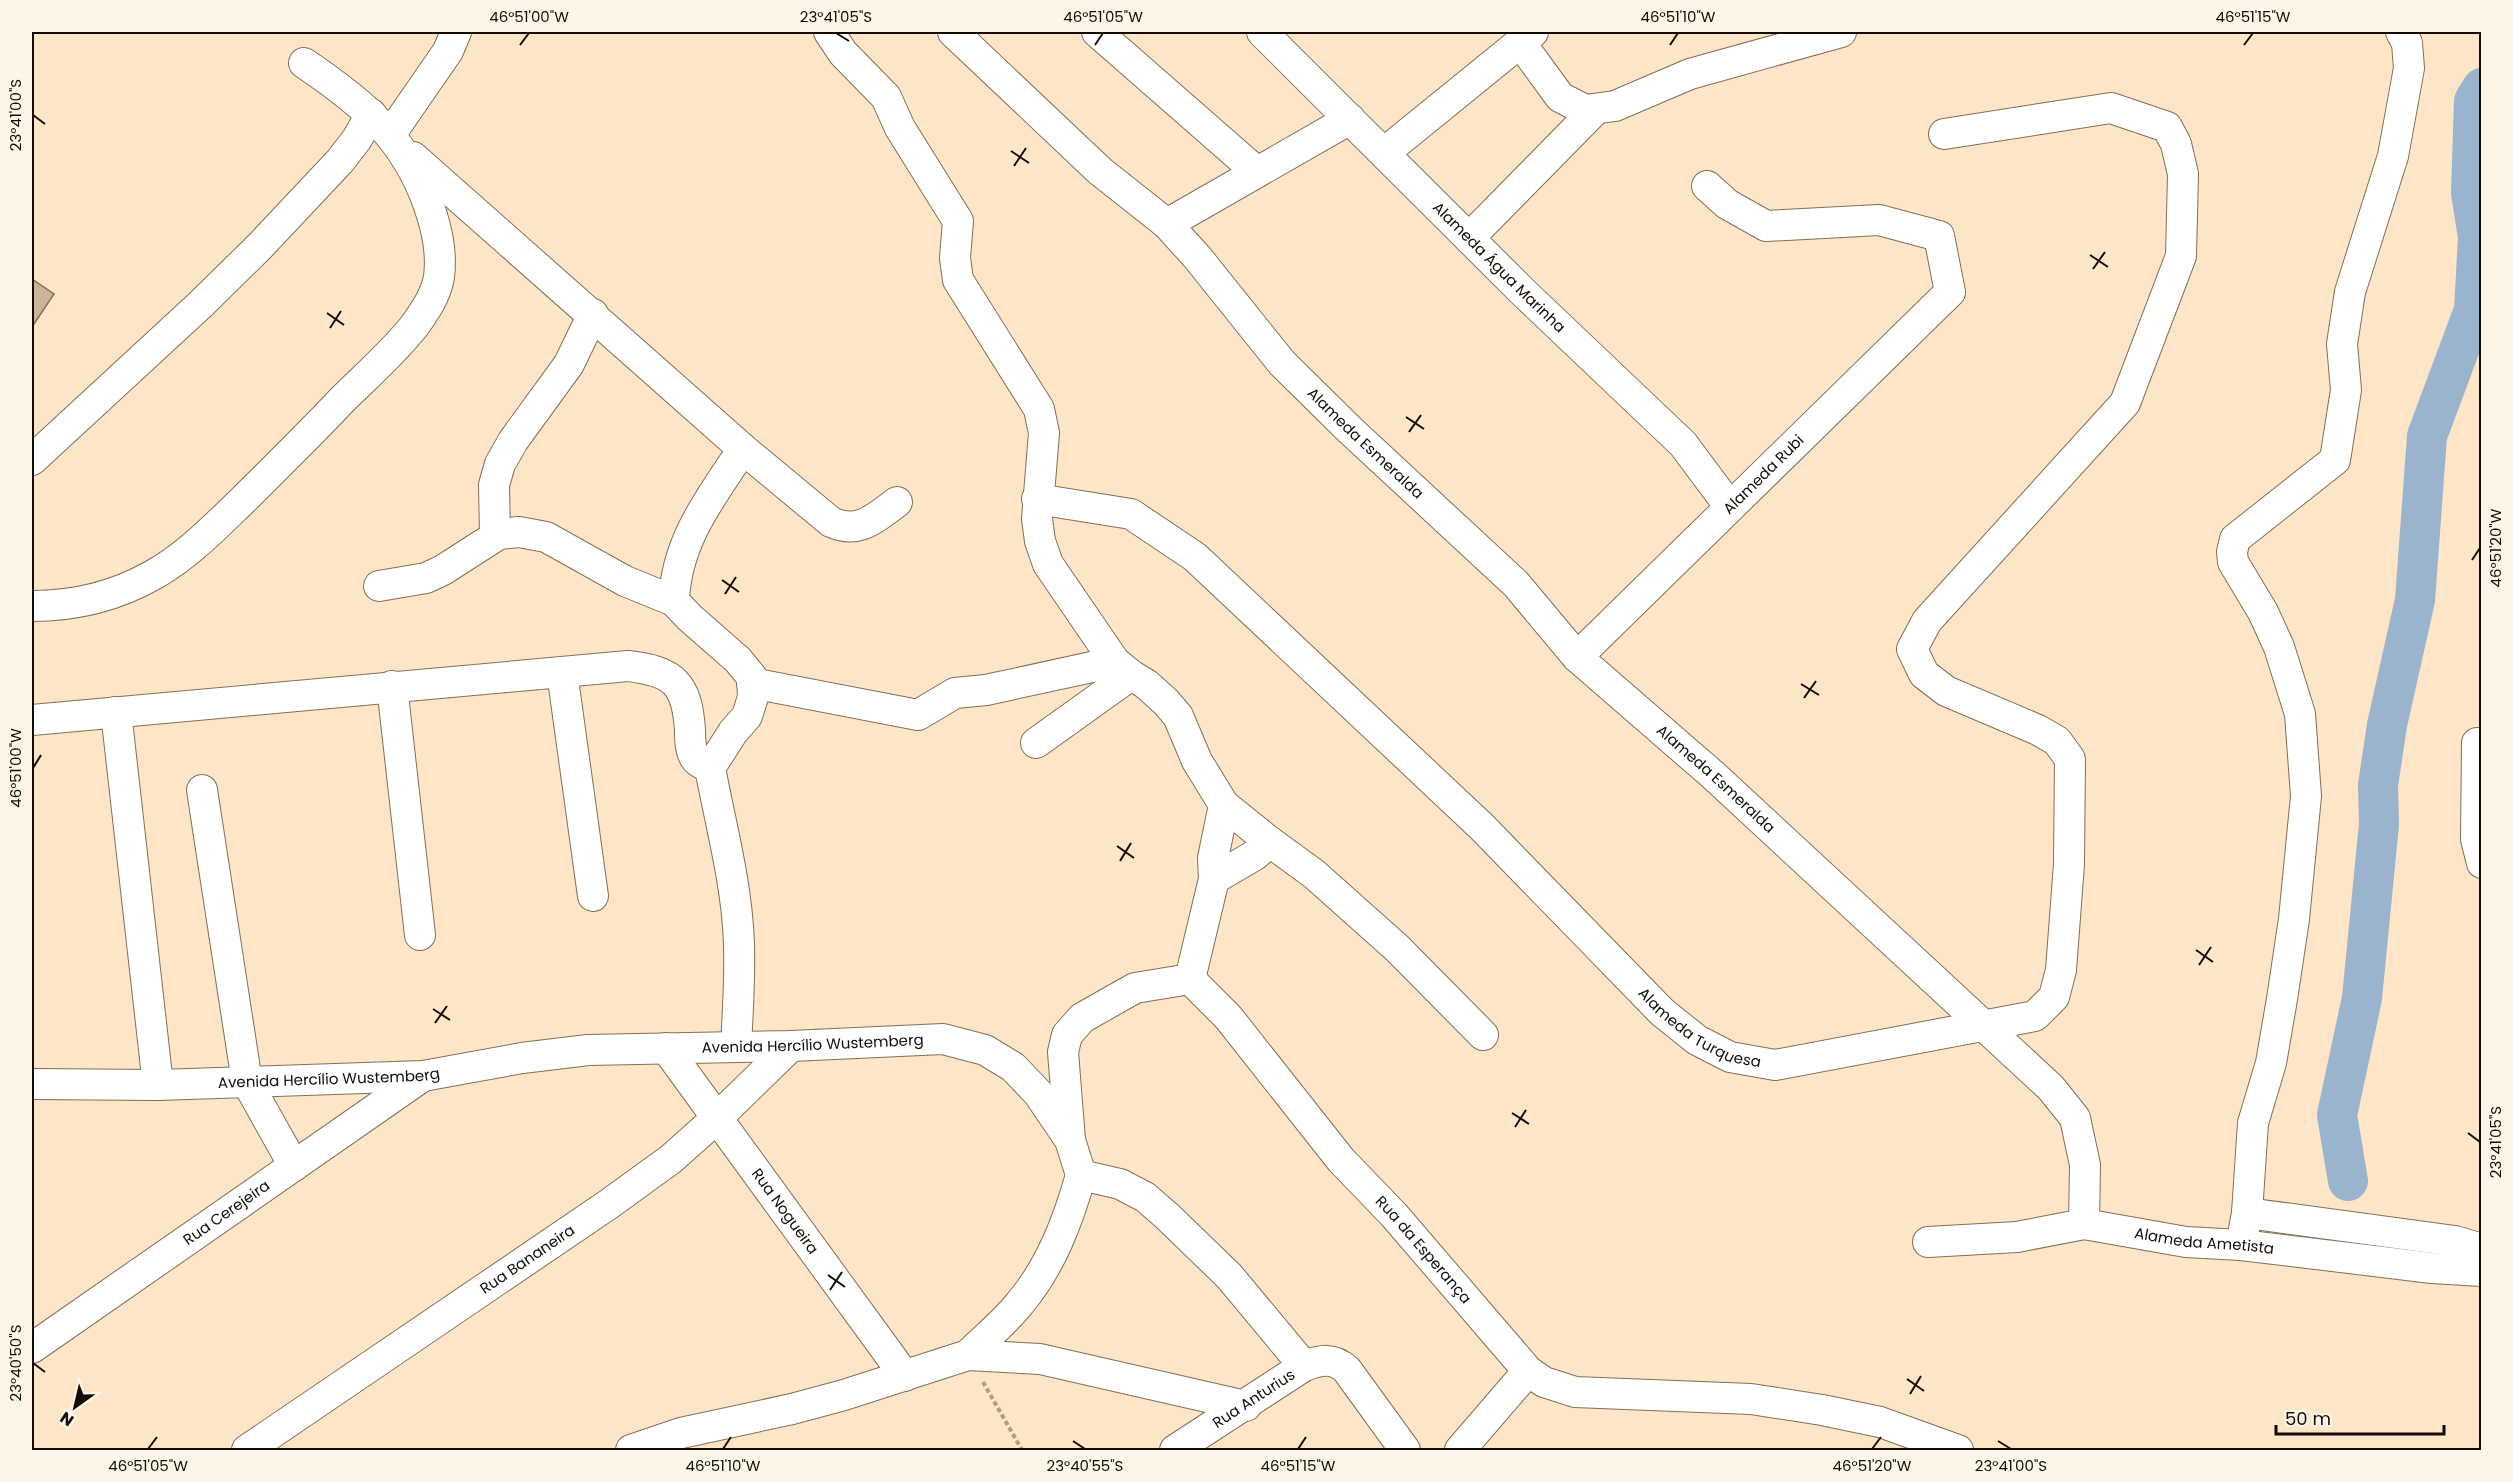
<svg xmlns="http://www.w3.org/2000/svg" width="2513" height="1482" viewBox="0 0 2513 1482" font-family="Poppins,sans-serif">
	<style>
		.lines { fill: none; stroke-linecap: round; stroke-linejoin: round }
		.river { stroke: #99b4cc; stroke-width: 40 }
		.building { fill: #cbb599; stroke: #836e53; stroke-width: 1.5 }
		.minor-casing { stroke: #846f54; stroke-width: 32 }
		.path { stroke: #b19e88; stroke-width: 4; stroke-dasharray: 4.5 3; stroke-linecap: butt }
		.minor { stroke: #fff; stroke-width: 30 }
		.ticks { fill: none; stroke: #140c04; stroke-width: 2 }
		.labels { text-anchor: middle; stroke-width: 5; stroke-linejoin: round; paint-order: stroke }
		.street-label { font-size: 15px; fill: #140c04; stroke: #fef5e9 }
		.neatline { fill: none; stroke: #140c04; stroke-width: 2 }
		.ticks-label { font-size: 15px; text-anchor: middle; fill: #140c04 }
	</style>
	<rect width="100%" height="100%" fill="#fde5c7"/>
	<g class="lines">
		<polyline class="river" points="2348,1181 2337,1115 2362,998 2379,824 2378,785 2387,725 2415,600 2427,436 2474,310 2478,237 2471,193 2474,101 2482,88"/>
	</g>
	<polygon class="building" points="32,279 54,294 32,327"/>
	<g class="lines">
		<g class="minor-casing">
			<g id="minor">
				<polyline points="829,32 843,53 886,97 900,128 958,221 955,258 958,280 1039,409 1044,433 1037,519 1040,541 1048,564 1115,662 1131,675 1146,684 1166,702 1178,716 1197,761 1224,805 1270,842"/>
				<path id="s1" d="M953,32l147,139 67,53 30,33 85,106 68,67 166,154 61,73 136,118 338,313 24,30 10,47 -1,59"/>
				<polyline points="1097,32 1257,172"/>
				<path id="s2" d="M1262,32l262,261 159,151 47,63"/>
				<polyline points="1520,42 1560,97 1585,110 1615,106 1690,74 1841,32"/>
				<polyline points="390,135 448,51 456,32"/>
				<polyline points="1384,153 1533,32"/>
				<path d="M413,157l330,292 88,73c28,13 44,-4 66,-20"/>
				<polyline points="1167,224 1350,119"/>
				<polyline points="1469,238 1596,109"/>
				<polyline points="32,460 201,304 260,246 340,161 357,139 371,114"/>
				<path id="s3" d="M1037,499l94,15 64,43 287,270 180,185 35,28 33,17 45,8 260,-49 19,-19 7,-27 8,-106 1,-105 -13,-18 -19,-11 -92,-39 -22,-17 -12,-25 15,-28 198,-218 56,-147 2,-82 -7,-30 -9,-17 -56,-19 -167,26"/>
				<polyline points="495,536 494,485 500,464 513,441 569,364 593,314"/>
				<polyline points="379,586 426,578 443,570 499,534 519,532 546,537 625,581 674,601"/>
				<path d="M32,606c42,0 84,-10 121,-31 34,-19 62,-48 90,-75 33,-33 67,-66 99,-100 24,-24 52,-48 73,-75 10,-14 21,-30 24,-48 3,-25 -2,-47 -10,-71 -24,-69 -66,-103 -125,-143"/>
				<path id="s4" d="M1577,657l373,-365 -11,-56 -60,-16 -113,6 -39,-22 -20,-18"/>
				<polyline points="562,672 593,896"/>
				<polyline points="752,683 918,715 955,693 986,690 1115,662"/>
				<polyline points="392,686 420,935"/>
				<polyline points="116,712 158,1085"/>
				<path d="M32,720l596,-54c46,5 59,18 62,64 0,9 0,20 5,28 3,5 10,7 15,10"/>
				<polyline points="1036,743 1131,675"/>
				<polyline points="2477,743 2476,839 2482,863"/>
				<polyline points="202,790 247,1082 294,1166"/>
				<polyline points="1214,879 1213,858 1224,805"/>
				<polyline points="1190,979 1214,879 1255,855 1270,842 1314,874 1397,948 1483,1035"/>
				<path d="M736,1045c2,-33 4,-67 3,-101 -2,-60 -18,-118 -29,-176l23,-36 14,-16 6,-19 -1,-20 -14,-17 -49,-43 -15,-16c2,-60 37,-104 69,-152"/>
				<path id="s5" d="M666,1048l239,328"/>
				<path id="s6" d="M32,1084l126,1 265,-9 99,-18 66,-8 203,-4 152,-7 42,11 28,17 25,26 32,47 11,35"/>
				<path id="s7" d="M1070,1140l-7,-88 4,-17 15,-17 53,-30 55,-9 38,38 113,143 53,55 134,156 16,11 31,10 176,7 71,11 58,12 78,28"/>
				<polyline points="1081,1175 1120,1184 1145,1197 1167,1216 1229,1276 1304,1366"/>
				<polyline points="2247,1213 2455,1241 2482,1249"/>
				<path id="s8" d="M1928,1242l89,-5 67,-13 102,18 55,3 191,23 50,3"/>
				<polyline points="2241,1245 2247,1213 2253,1123 2271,1063 2282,999 2294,919 2306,796 2300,714 2279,647 2263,612 2233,562 2232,552 2235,539 2335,460 2346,390 2342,344 2350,292 2393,156 2409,68 2407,43 2401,32"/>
				<path id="s9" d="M32,1348l391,-272"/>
				<path d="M968,1355c17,-17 37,-33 52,-52 31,-37 48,-82 61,-128"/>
				<path id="s10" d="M247,1450l362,-246 62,-45 46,-41 74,-72"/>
				<polyline points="631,1450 681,1433 792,1409 844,1395 968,1355 1040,1359 1246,1406"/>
				<path id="s11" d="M1175,1450l129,-84c17,-6 29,-9 43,4l58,80"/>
				<polyline points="1460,1450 1528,1371"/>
			</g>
		</g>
		<polyline class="path" points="983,1382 1022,1450"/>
		<use href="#minor" class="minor"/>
	</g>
	<path class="ticks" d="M836,33l13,8M520,45l9,-12M1095,45l8,-12M1670,45l8,-12M2244,45l9,-12M33,115l12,9M1011,151l18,12M1014,166l12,-18M2090,255l18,12M2093,269l12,-17M327,313l17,12M330,328l11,-17M1406,417l18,12M1409,432l12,-17M2472,560l8,-12M722,580l17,12M725,594l11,-17M1801,684l18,11M1804,698l12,-17M33,768l8,-13M1117,846l17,12M1120,861l11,-18M2196,950l17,12M2199,965l12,-18M433,1009l17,11M435,1023l12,-17M1512,1113l17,11M1515,1127l11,-17M2468,1133l12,9M828,1275l17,12M830,1290l12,-18M33,1363l12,9M1907,1379l17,12M1910,1394l11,-18M1073,1441l12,8M1998,1441l13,8M148,1449l9,-12M723,1449l8,-12M1298,1449l8,-12M1872,1449l9,-12"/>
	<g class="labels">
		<g class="street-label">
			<text dy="5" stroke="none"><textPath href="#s2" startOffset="334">Alameda Água Marinha</textPath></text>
			<text dy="5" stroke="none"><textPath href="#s1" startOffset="584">Alameda Esmeralda</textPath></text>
			<text dy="5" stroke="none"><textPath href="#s4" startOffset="261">Alameda Rubi</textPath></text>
			<text dy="5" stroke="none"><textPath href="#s1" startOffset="1070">Alameda Esmeralda</textPath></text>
			<text dy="5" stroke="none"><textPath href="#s3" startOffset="866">Alameda Turquesa</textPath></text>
			<text dy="5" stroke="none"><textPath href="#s6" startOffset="783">Avenida Hercílio Wustemberg</textPath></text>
			<text dy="5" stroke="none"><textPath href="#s6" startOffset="297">Avenida Hercílio Wustemberg</textPath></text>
			<text dy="5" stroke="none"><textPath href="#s9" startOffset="237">Rua Cerejeira</textPath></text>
			<text dy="5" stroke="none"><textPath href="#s5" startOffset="202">Rua Nogueira</textPath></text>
			<text dy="5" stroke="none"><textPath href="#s8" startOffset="279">Alameda Ametista</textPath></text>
			<text dy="5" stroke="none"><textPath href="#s7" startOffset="603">Rua da Esperança</textPath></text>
			<text dy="5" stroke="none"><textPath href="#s10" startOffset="339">Rua Bananeira</textPath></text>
			<text dy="5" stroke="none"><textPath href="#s11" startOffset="94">Rua Anturius</textPath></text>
		</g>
	</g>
	<rect width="2513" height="1482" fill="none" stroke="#fef5e9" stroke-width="66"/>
	<g transform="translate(75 1407) rotate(214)" stroke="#fef5e9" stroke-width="4.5" paint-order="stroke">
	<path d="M0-4.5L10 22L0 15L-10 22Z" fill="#140c04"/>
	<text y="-9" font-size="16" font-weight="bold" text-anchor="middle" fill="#140c04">N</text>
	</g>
	<path d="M2276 1425v9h168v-9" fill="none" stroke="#140c04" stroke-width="3"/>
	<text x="2285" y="1425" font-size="18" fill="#140c04" stroke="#fef5e9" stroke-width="4.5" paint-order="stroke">50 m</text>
	<rect x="33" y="33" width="2447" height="1416" class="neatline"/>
	<g class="ticks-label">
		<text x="529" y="22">46°51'00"W</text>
		<text x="836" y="22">23°41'05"S</text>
		<text x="1103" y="22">46°51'05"W</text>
		<text x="1678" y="22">46°51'10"W</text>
		<text x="2253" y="22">46°51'15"W</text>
		<text transform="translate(16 115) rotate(-90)" y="5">23°41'00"S</text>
		<text transform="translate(2496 548) rotate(-90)" y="5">46°51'20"W</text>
		<text transform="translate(16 768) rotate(-90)" y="5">46°51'00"W</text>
		<text transform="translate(2496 1142) rotate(-90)" y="5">23°41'05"S</text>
		<text transform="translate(16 1363) rotate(-90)" y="5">23°40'50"S</text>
		<text x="148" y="1471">46°51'05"W</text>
		<text x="723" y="1471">46°51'10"W</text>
		<text x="1085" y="1471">23°40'55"S</text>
		<text x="1298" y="1471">46°51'15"W</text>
		<text x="1872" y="1471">46°51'20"W</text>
		<text x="2011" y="1471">23°41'00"S</text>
	</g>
</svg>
